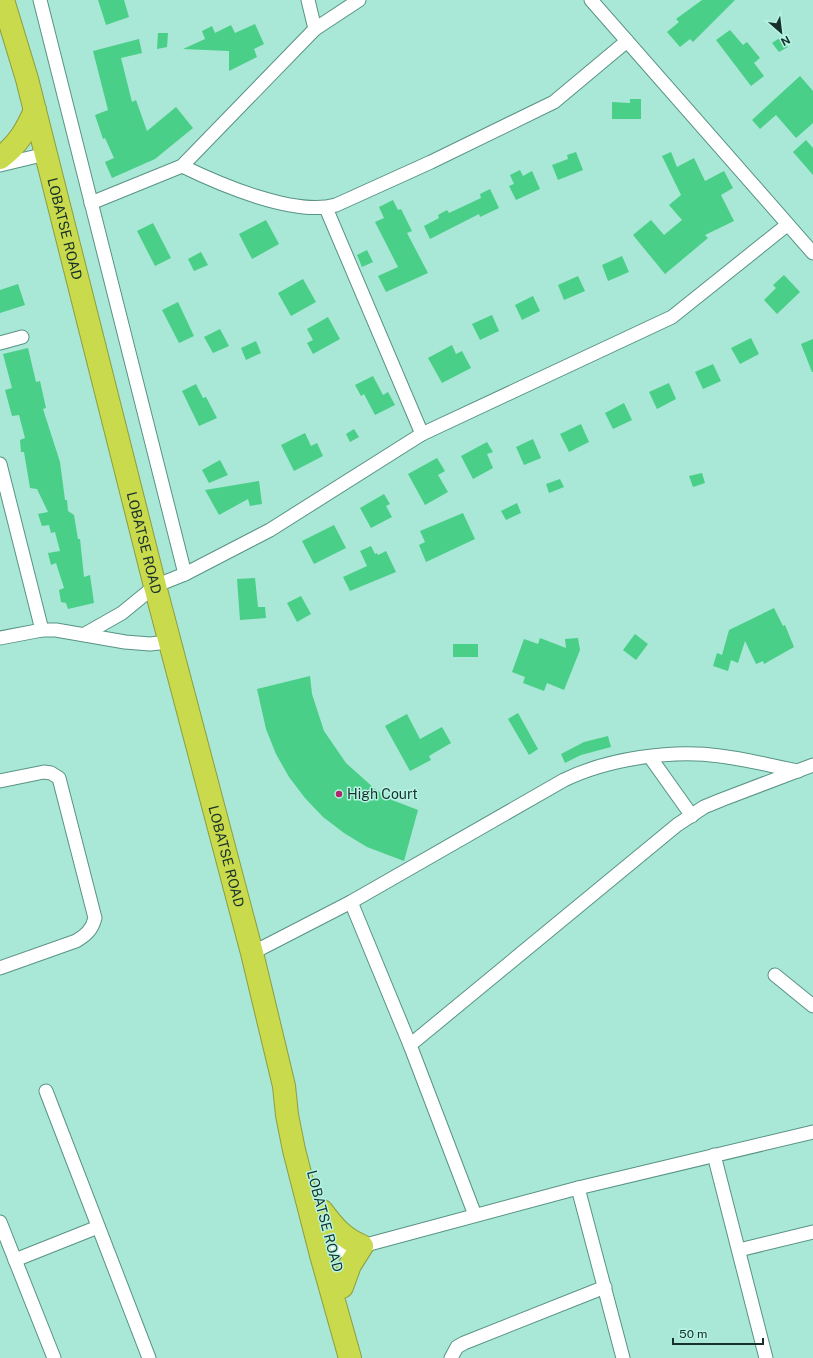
<svg xmlns="http://www.w3.org/2000/svg" width="813" height="1358" viewBox="0 0 813 1358" font-family="'Public Sans',sans-serif">
	<style>
		.building { fill: #49cf87 }
		.lines { fill: none; stroke-linecap: round; stroke-linejoin: round }
		.street-casing { stroke: #589384; stroke-width: 15 }
		.highway-casing { stroke: #8b9e41; stroke-width: 24 }
		.street { stroke: #fff; stroke-width: 13 }
		.highway { stroke: #c9da4d; stroke-width: 22 }
		.poi-dot { fill: #af276a; stroke: #b6f4e3; stroke-width: 1.5 }
		.labels { text-anchor: middle; stroke-width: 3; stroke-linejoin: round; paint-order: stroke }
		.street-label { font-size: 14px; fill: #17302a; stroke: #b6f4e3 }
		.poi-label { font-size: 14px; fill: #17302a; stroke: #b6f4e3; text-anchor: start }
	</style>
	<rect width="100%" height="100%" fill="#a9e7d6"/>
	<g class="building">
		<polygon points="98,0 124,0 129,17 106,25"/>
		<polygon points="702,0 735,0 693,42 690,39 680,47 667,32 679,22 676,19"/>
		<polygon points="255,24 264,44 254,49 257,57 229,71 229,51 183,49 205,39 202,31 212,26 215,33 231,25 235,33"/>
		<polygon points="730,30 743,45 747,42 760,58 754,63 764,76 751,86 716,40"/>
		<polygon points="158,33 168,33 167,47 157,49"/>
		<polygon points="781,37 788,47 779,52 772,43"/>
		<polygon points="139,39 142,53 121,58 132,102 136,100 147,131 176,107 193,128 155,159 112,178 105,162 114,158 105,138 103,139 95,115 108,110 93,51"/>
		<polygon points="800,76 813,91 813,123 796,138 776,115 760,129 752,120"/>
		<polygon points="630,99 641,99 641,119 612,119 612,102 630,103"/>
		<polygon points="806,140 813,148 813,175 793,152"/>
		<polygon points="576,152 583,170 558,180 552,165 568,159 567,155"/>
		<polygon points="671,152 677,167 694,158 705,181 724,171 733,188 721,195 734,221 705,235 708,238 665,274 633,235 651,220 664,235 682,220 669,205 681,195 662,156"/>
		<polygon points="520,170 523,176 532,171 540,189 516,200 509,186 514,184 510,175"/>
		<polygon points="490,189 499,208 480,217 479,214 430,239 424,226 439,218 438,215 447,210 449,213 481,198 480,194"/>
		<polygon points="393,200 398,210 401,209 412,231 407,233 428,273 386,292 378,276 398,267 375,222 384,218 379,207"/>
		<polygon points="266,220 279,244 252,259 239,234"/>
		<polygon points="153,223 171,258 155,266 137,231"/>
		<polygon points="367,250 373,262 362,267 357,255"/>
		<polygon points="201,252 208,265 194,271 188,259"/>
		<polygon points="622,256 629,272 608,281 602,265"/>
		<polygon points="784,275 800,292 777,314 764,300 776,288 773,285"/>
		<polygon points="578,276 585,291 564,300 558,285"/>
		<polygon points="303,279 316,302 291,316 278,293"/>
		<polygon points="18,284 25,305 0,313 0,290"/>
		<polygon points="533,296 540,311 522,320 515,305"/>
		<polygon points="178,302 194,336 179,343 162,310"/>
		<polygon points="492,315 499,331 480,340 472,324"/>
		<polygon points="328,317 340,339 313,354 307,343 313,340 307,329"/>
		<polygon points="220,329 229,346 213,353 204,337"/>
		<polygon points="751,338 759,354 740,364 731,348"/>
		<polygon points="813,339 813,372 812,372 801,344"/>
		<polygon points="256,341 261,353 246,360 241,348"/>
		<polygon points="452,345 456,354 462,351 471,368 442,383 428,358"/>
		<polygon points="28,348 36,382 40,381 46,408 43,409 60,462 65,500 67,500 68,511 74,515 78,539 80,539 84,577 90,575 94,603 68,609 66,603 61,602 59,590 64,588 56,563 51,565 48,553 60,551 55,532 51,533 49,525 42,526 38,514 48,512 37,489 30,488 24,452 21,452 20,440 25,438 19,415 12,416 5,390 12,388 3,354"/>
		<polygon points="713,364 721,381 703,389 695,372"/>
		<polygon points="373,376 383,395 388,392 395,405 375,415 364,394 361,396 355,385"/>
		<polygon points="669,383 676,399 657,409 649,392"/>
		<polygon points="196,384 203,398 206,397 217,418 199,426 182,391"/>
		<polygon points="624,403 632,420 613,429 605,413"/>
		<polygon points="581,424 589,442 569,452 560,434"/>
		<polygon points="354,429 359,437 350,442 346,434"/>
		<polygon points="305,433 311,446 317,443 323,456 294,471 281,445"/>
		<polygon points="533,439 541,458 524,465 516,447"/>
		<polygon points="487,442 493,452 487,454 493,468 473,479 461,456"/>
		<polygon points="437,458 445,471 438,475 448,492 425,505 408,474"/>
		<polygon points="220,460 228,475 209,483 202,470"/>
		<polygon points="702,473 705,483 693,487 689,476"/>
		<polygon points="560,479 564,487 549,493 546,484"/>
		<polygon points="259,481 262,504 250,506 248,499 219,515 205,490"/>
		<polygon points="384,494 390,504 386,506 392,517 371,528 360,508"/>
		<polygon points="517,503 521,513 506,520 501,511"/>
		<polygon points="463,513 475,539 426,562 419,545 425,542 420,531"/>
		<polygon points="334,525 346,548 314,564 302,541"/>
		<polygon points="371,546 375,554 377,553 378,555 386,551 396,572 350,591 343,577 367,566 360,551"/>
		<polygon points="255,578 258,607 265,607 266,618 240,620 237,579"/>
		<polygon points="301,596 311,614 297,622 287,603"/>
		<polygon points="774,608 783,626 785,625 794,647 764,664 763,661 756,664 745,641 738,663 731,660 728,671 713,666 717,653 722,655 729,630"/>
		<polygon points="635,634 648,644 636,660 623,650"/>
		<polygon points="540,638 566,648 565,639 578,638 580,650 564,690 547,683 544,691 523,683 525,677 512,672 524,639 538,644"/>
		<rect x="453" y="644" width="25" height="13"/>
		<polygon points="310,676 312,694 324,731 346,763 375,789 392,800 418,810 404,861 367,847 344,833 323,817 305,798 289,777 276,754 266,729 257,689"/>
		<polygon points="518,713 538,749 529,755 508,719"/>
		<polygon points="407,714 420,739 442,727 451,743 429,756 431,760 410,771 385,726"/>
		<polygon points="608,736 611,747 581,755 565,763 561,754 584,742"/>
	</g>
	<g class="lines">
		<g class="street-casing">
			<g id="street">
				<polyline points="40,0 185,574"/>
				<polyline points="308,0 315,29"/>
				<polyline points="591,0 813,253"/>
				<polyline points="0,165 46,154"/>
				<path d="M182,166c37,18 113,51 154,39l95,-43 123,-60 73,-61"/>
				<polyline points="91,203 182,166 315,29 359,0"/>
				<polyline points="326,208 422,434"/>
				<polyline points="0,343 22,337"/>
				<polyline points="0,464 42,630"/>
				<polyline points="85,634 122,613 155,586 185,574 270,530 422,434 672,317 787,225"/>
				<polyline points="0,638 42,630 56,630 125,642 150,644 169,642"/>
				<polyline points="650,757 692,816"/>
				<path d="M0,781l44,-9 7,1 8,5 36,140c-3,12 -9,17 -19,23l-76,27"/>
				<polyline points="351,902 410,1045 475,1215"/>
				<path d="M252,953l99,-51 213,-122c43,-21 108,-31 156,-24 26,3 52,10 78,15"/>
				<polyline points="775,975 813,1006"/>
				<polyline points="410,1045 677,825 704,807 721,800 813,765"/>
				<polyline points="46,1091 149,1358"/>
				<polyline points="714,1155 766,1358"/>
				<polyline points="578,1188 623,1358"/>
				<polyline points="0,1222 54,1358"/>
				<polyline points="739,1250 813,1232"/>
				<polyline points="321,1255 362,1246 578,1188 813,1132"/>
				<polyline points="15,1260 98,1227"/>
				<polyline points="451,1358 457,1347 464,1343 605,1287"/>
			</g>
		</g>
		<g class="highway-casing">
			<g id="highway">
				<path id="s1" d="M3,0l24,79 128,507 97,367 32,133 3,29 7,35 27,105 29,103"/>
				<path d="M0,158c18,-13 27,-29 35,-48"/>
				<path d="M322,1211c12,16 21,27 40,35l-12,19 -8,22"/>
			</g>
		</g>
		<use href="#street" class="street"/>
		<use href="#highway" class="highway"/>
	</g>
	<circle class="poi-dot" cx="339" cy="794" r="4"/>
	<g class="labels">
		<g class="street-label">
			<text dy="5" stroke="none"><textPath href="#s1" startOffset="237">LOBATSE ROAD</textPath></text>
			<text dy="5" stroke="none"><textPath href="#s1" startOffset="561">LOBATSE ROAD</textPath></text>
			<text dy="5" stroke="none"><textPath href="#s1" startOffset="885">LOBATSE ROAD</textPath></text>
			<text transform="translate(325 1221) rotate(75)" y="5">LOBATSE ROAD</text>
		</g>
		<g class="poi-label">
			<text x="347" y="799">High Court</text>
		</g>
	</g>
	<g transform="translate(781 32) rotate(152)" stroke="#b6f4e3" stroke-width="3" paint-order="stroke">
	<path d="M0-3L7 15L0 10L-7 15Z" fill="#17302a"/>
	<text y="-6" font-size="11" font-weight="bold" text-anchor="middle" fill="#17302a">N</text>
	</g>
	<path d="M673 1338v6h90v-6" fill="none" stroke="#17302a" stroke-width="2"/>
	<text x="679" y="1338" font-size="12" fill="#17302a" stroke="#b6f4e3" stroke-width="3" paint-order="stroke">50 m</text>
</svg>
